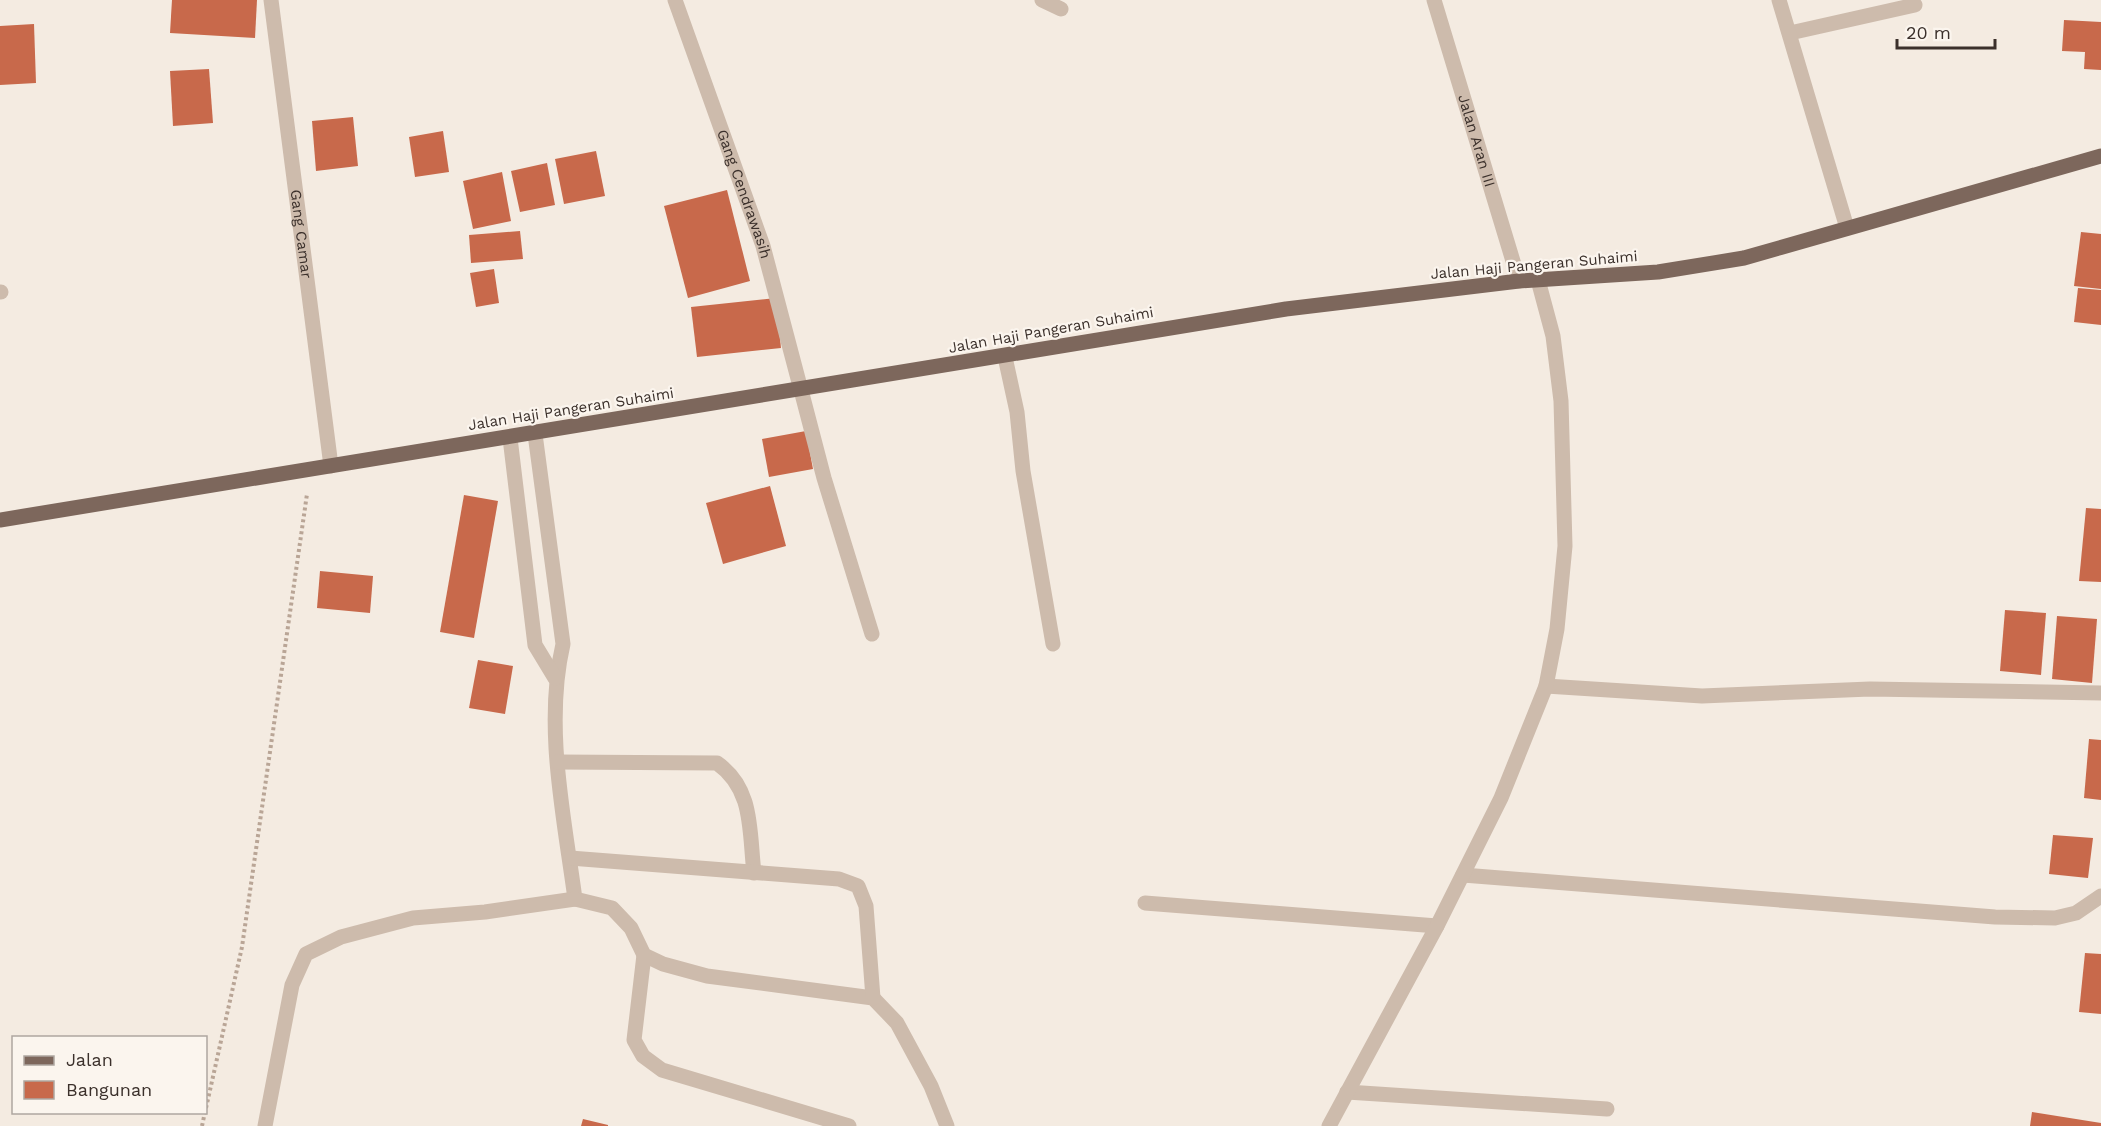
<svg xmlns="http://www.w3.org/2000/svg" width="2101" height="1126" viewBox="0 0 2101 1126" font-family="'Work Sans',sans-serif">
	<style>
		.building { fill: #c8694b }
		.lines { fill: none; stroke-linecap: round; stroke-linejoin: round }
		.path { stroke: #b9a596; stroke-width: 4; stroke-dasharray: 3 3; stroke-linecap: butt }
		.lane { stroke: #cdbbac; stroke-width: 15 }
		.street { stroke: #cdbbac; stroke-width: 15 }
		.primary { stroke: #7d675c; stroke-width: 15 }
		.labels { text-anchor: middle; stroke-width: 4.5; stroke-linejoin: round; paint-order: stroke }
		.street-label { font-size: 15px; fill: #3b302b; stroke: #fbf5ee }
	</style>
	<rect width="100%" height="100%" fill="#f4ebe1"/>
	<g class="building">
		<polygon points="172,0 257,0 255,38 170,33"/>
		<polygon points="2064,20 2101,22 2101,70 2084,69 2085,52 2062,51"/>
		<polygon points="34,24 36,83 0,85 0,26"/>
		<polygon points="209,69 213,123 173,126 170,71"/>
		<polygon points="353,117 358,166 316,171 312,121"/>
		<polygon points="443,131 449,172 415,177 409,137"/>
		<polygon points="596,151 605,196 564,204 555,159"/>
		<polygon points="547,163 555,205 520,212 511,171"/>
		<polygon points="502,172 511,221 473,229 463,181"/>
		<polygon points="727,190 750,281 688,298 664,206"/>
		<polygon points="520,231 523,259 471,263 469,235"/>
		<polygon points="2081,232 2101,234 2101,289 2074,286"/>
		<polygon points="494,269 499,303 476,307 470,273"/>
		<polygon points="2078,288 2101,290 2101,325 2074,322"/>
		<polygon points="776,298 781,348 697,357 691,307"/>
		<polygon points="806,431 813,469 769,477 762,439"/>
		<polygon points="770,486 786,546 723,564 706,503"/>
		<polygon points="464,495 498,501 474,638 440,632"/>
		<polygon points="2086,508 2101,509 2101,582 2079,581"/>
		<polygon points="320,571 373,576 370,613 317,608"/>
		<polygon points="2005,610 2046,613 2041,675 2000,671"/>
		<polygon points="2057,616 2097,619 2092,683 2052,679"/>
		<polygon points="478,660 513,666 505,714 469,708"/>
		<polygon points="2089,739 2101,740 2101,800 2084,798"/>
		<polygon points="2053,835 2093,838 2088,878 2049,874"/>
		<polygon points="2085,953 2101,954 2101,1014 2079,1012"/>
		<polygon points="2032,1112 2101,1123 2101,1126 2030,1126"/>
		<polygon points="583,1119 608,1125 608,1126 581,1126"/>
	</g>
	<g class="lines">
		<g class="path">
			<polyline points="206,1108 242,947 307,494"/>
			<polyline points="202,1126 205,1112"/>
		</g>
		<g class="lane">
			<polyline points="1790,33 1915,5"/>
			<polyline points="801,390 824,478 872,634"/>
			<path d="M535,434l28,210c-19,82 1,172 12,255l37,9 19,20 13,27 19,9 44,12 166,22 24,25 34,63 16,40"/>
			<polyline points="510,438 535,645 555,678"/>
			<path d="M558,762l159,1c37,26 32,68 37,110"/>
			<polyline points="570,858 839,879 858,886 866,906 873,998"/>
			<polyline points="644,955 634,1040 643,1056 662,1070 849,1126"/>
			<polyline points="265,1126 292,985 306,954 341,937 413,918 485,912 575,899"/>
		</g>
		<g class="street">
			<path id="s1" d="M271,0l60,466"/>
			<path id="s2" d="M675,0l88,246 38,144"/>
			<polyline points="1042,0 1061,9"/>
			<path id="s3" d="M1434,0l85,281"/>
			<polyline points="1779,0 1847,228"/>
			<polyline points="0,292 1,292"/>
			<polyline points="1005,357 1017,412 1023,471 1053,644"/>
			<polyline points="1546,686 1702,696 1870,689 2101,693"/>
			<polyline points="1463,875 1995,917 2055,918 2076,913 2101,896"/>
			<polyline points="1145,903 1437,926"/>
			<polyline points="1347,1092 1607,1109"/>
			<polyline points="1329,1126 1437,926 1501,798 1546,686 1557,629 1565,546 1561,401 1553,336 1538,280"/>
		</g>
		<polyline class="primary" points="0,520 1286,309 1519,281 1658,272 1744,258 2101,156"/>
	</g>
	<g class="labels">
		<g class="street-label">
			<text dy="5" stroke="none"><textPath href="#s3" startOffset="147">Jalan Aran III</textPath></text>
			<text dy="5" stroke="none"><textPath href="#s2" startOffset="206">Gang Cendrawasih</textPath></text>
			<text dy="5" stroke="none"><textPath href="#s1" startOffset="236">Gang Camar</textPath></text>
			<text transform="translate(1534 265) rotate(-5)" y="5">Jalan Haji Pangeran Suhaimi</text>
			<text transform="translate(1051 330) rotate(-10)" y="5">Jalan Haji Pangeran Suhaimi</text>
			<text transform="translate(571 409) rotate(-9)" y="5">Jalan Haji Pangeran Suhaimi</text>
		</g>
	</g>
	<rect x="12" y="1036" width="195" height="78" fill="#fbf5ee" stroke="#aea6a0" stroke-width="1.5"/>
	<rect x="24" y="1056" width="30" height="9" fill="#7d675c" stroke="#aea6a0" stroke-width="1.5"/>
	<text x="66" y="1066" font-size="18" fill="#3b302b">Jalan</text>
	<rect x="24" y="1081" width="30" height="18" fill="#c8694b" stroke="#aea6a0" stroke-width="1.5"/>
	<text x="66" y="1096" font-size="18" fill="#3b302b">Bangunan</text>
	<path d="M1897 39v9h98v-9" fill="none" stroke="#3b302b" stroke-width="3"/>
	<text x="1906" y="39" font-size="18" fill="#3b302b" stroke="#fbf5ee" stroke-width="4.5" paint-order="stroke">20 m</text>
</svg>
